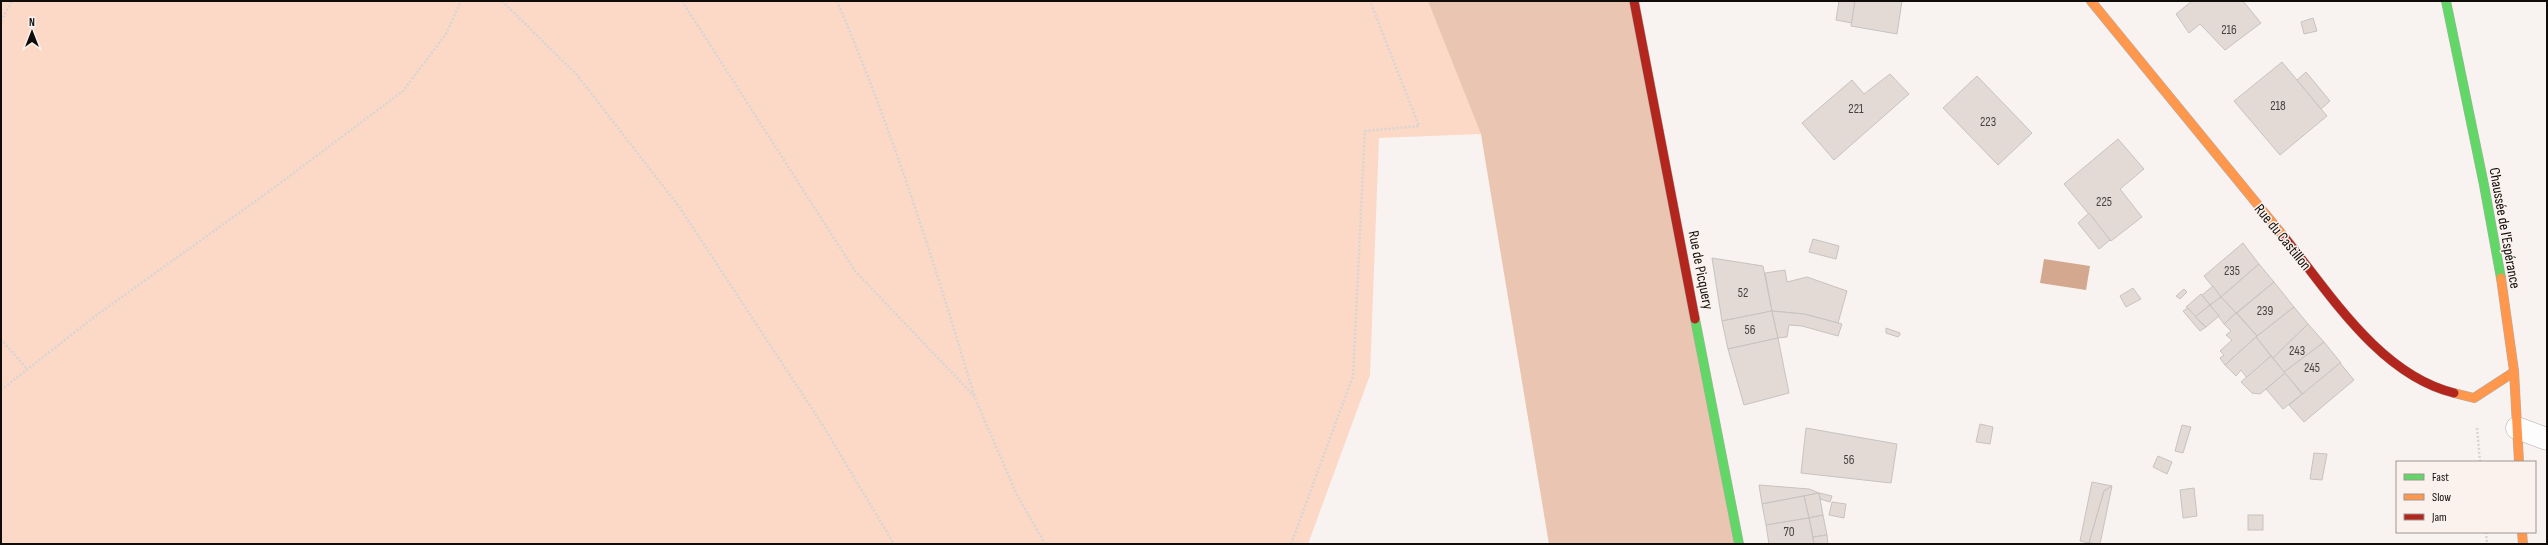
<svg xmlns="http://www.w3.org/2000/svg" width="2548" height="545" viewBox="0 0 2548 545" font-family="'Sofia Sans Condensed',sans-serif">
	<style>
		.green { fill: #fbd9c6 }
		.forest { fill: #eac6b2 }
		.water { fill: #d3a88f }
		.building { fill: #e3d9d5; stroke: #c6c3c0 }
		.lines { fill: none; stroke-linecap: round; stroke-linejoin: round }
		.street-casing { stroke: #b0adaa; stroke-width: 23 }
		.fast-casing { stroke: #b0adaa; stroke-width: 10 }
		.slow-casing { stroke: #b0adaa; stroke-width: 10 }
		.jam-casing { stroke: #b0adaa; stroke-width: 10 }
		.path { stroke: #d7d5d4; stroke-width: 2.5; stroke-dasharray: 2 2; stroke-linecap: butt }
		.street { stroke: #fefdfd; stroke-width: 22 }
		.fast { stroke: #63d668; stroke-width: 9 }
		.slow { stroke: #ff974d; stroke-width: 9 }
		.jam { stroke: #b3261e; stroke-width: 9 }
		.labels { text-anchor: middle; stroke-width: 3; stroke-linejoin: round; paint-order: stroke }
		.number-label { font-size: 13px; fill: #46423f }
		.street-label { font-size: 15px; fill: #0f0c0a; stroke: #fbf2ed }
	</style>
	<rect width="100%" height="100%" fill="#f8f3f0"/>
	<polygon class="green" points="1,1 1634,1 1549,544 1481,134 1379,138 1370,375 1308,544 1,544"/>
	<polygon class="forest" points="1428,1 1634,1 1739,544 1549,544 1481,134"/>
	<polygon class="water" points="2044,259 2090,266 2086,290 2040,283"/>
	<g class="building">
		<polygon points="1839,1 1855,1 1852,23 1836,20"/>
		<polygon points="1855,1 1902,1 1897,34 1851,26"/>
		<polygon points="2192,1 2243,1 2261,23 2225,50 2200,24 2189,33 2176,14"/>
		<polygon points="2313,18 2317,31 2304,34 2301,22"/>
		<polygon points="2282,62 2327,116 2280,155 2234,101"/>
		<polygon points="2306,72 2330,101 2321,109 2297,80"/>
		<polygon points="1890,74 1909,94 1834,160 1802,123 1852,80 1864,94"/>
		<polygon points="1977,76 2032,133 1998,165 1943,108"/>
		<polygon points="2118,139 2144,169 2120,189 2142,217 2111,241 2064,184"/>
		<polygon points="2089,213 2110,240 2099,249 2078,223"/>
		<polygon points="1813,239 1839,246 1836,259 1809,252"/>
		<polygon points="2243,243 2259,264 2221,297 2204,276"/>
		<polygon points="1712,258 1763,266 1772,311 1722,321"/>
		<polygon points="2259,264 2274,282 2236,313 2221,297"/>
		<polygon points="1785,270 1787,282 1807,277 1847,291 1838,323 1804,314 1772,311 1765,273"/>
		<polygon points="2274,282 2294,307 2257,336 2237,313"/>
		<polygon points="2213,286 2221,297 2210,305 2202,295"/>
		<polygon points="2133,288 2141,299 2126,307 2120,296"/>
		<polygon points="2184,289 2187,292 2180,299 2176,296"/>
		<polygon points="2201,294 2210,305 2195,317 2186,307"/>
		<polygon points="2221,297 2236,313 2224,324 2210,305"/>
		<polygon points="2210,305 2219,316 2206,327 2195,317"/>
		<polygon points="2294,307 2308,324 2273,358 2256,337"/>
		<polygon points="2188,308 2202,324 2206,327 2200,331 2183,311"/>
		<polygon points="1772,311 1778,338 1728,349 1722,321"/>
		<polygon points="1772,311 1804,314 1842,324 1838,336 1802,326 1789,325 1787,337 1778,338"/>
		<polygon points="2236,313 2257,336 2225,365 2220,358 2224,355 2220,351 2232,340 2226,335 2231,331 2224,324"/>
		<polygon points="2308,324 2324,342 2284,372 2273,358"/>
		<polygon points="1886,328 1900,333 1900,335 1898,337 1886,333"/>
		<polygon points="2256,337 2271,356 2247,378 2241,370 2236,376 2225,365"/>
		<polygon points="1778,338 1789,393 1744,405 1728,349"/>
		<polygon points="2324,342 2341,363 2303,394 2284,372"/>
		<polygon points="2271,356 2285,373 2260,394 2252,393 2241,382"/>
		<polygon points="2340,363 2354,380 2304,422 2289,405"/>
		<polygon points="2285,373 2302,394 2283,409 2266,389"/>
		<polygon points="1980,424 1993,427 1990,444 1976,442"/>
		<polygon points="2182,425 2191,427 2183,453 2175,451"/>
		<polygon points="1806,428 1897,444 1891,483 1801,473"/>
		<polygon points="2314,453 2327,454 2322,480 2310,479"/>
		<polygon points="2158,456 2172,462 2167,474 2153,467"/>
		<polygon points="2092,482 2112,486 2104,491 2089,543 2080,541"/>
		<polygon points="1759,485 1809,489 1819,493 1762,504"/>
		<polygon points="2112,486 2100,544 2089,543 2104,491"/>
		<polygon points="2194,488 2197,516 2183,518 2180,490"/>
		<polygon points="1819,493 1832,496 1830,502 1820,499"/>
		<polygon points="1819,493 1823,515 1809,518 1804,496"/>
		<polygon points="1804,496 1809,518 1766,525 1762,504"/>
		<polygon points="1832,502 1846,504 1844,518 1829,515"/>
		<polygon points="1823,515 1827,535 1813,537 1809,518"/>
		<rect x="2248" y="515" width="15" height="15"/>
		<polygon points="1809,518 1814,544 1769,544 1766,525"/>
		<polygon points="1827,535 1828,544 1814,544 1813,537"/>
	</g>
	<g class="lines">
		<g class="street-casing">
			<polyline id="street" points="2517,428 2547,439"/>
		</g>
		<g class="fast-casing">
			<g id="fast">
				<polyline points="2446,1 2484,185 2501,278"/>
				<polyline points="1695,319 1739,544"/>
			</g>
		</g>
		<g class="slow-casing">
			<g id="slow">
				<polyline points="2091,1 2285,238"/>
				<polyline points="2501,278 2514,371 2519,462"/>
				<polyline points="2454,393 2474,398 2514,372"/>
				<polyline points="2522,532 2523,544"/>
			</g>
		</g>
		<g class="jam-casing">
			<g id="jam">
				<polyline points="1634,1 1695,319"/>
				<path d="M2285,238c45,56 95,137 169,155"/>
			</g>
		</g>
		<g class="path">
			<polyline points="502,1 577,75 680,208 822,424 894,544"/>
			<polyline points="682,1 855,271 974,396 1017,495 1045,544"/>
			<path d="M837,1c55,128 97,261 137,394"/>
			<polyline points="1,21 12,1"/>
			<polyline points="1,339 27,369"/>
			<polyline points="1,390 98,314 271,190 403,91 446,34 461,1"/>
			<polyline points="2477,428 2480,462"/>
			<polyline points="2486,532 2487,544"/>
			<polyline points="1291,544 1353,376 1365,131 1419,126 1370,1"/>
		</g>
		<use href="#street" class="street"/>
		<use href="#fast" class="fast"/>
		<use href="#slow" class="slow"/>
		<use href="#jam" class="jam"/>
	</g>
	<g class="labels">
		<g class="number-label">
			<text x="2229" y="34">216</text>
			<text x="2278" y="110">218</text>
			<text x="1856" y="113">221</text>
			<text x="1988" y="126">223</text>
			<text x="2104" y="206">225</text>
			<text x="2232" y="275">235</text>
			<text x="1743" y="297">52</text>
			<text x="2265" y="315">239</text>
			<text x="1750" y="334">56</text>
			<text x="2297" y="355">243</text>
			<text x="2312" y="372">245</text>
			<text x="1849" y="464">56</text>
			<text x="1789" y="536">70</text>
		</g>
		<g class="street-label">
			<text transform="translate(2505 228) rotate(80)" y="5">Chaussée de l'Espérance</text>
			<text transform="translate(2283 237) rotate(51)" y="5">Rue du Castillon</text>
			<text transform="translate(1701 270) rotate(79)" y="5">Rue de Picquery</text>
		</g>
	</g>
	<rect width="2548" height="545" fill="none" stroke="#0f0c0a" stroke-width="4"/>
	<rect x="2396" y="461" width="140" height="72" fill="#fbf2ed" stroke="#9d9692"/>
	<rect x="2404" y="474" width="20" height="6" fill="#63d668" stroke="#9d9692"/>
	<text x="2432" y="481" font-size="12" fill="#0f0c0a">Fast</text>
	<rect x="2404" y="494" width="20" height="6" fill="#ff974d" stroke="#9d9692"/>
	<text x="2432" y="501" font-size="12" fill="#0f0c0a">Slow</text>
	<rect x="2404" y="514" width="20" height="6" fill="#b3261e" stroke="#9d9692"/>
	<text x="2432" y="521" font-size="12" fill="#0f0c0a">Jam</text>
	<g transform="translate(32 32)" stroke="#fbf2ed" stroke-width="3" paint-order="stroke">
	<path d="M0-3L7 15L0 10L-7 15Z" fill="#0f0c0a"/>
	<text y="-6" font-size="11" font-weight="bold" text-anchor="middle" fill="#0f0c0a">N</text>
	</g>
</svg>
